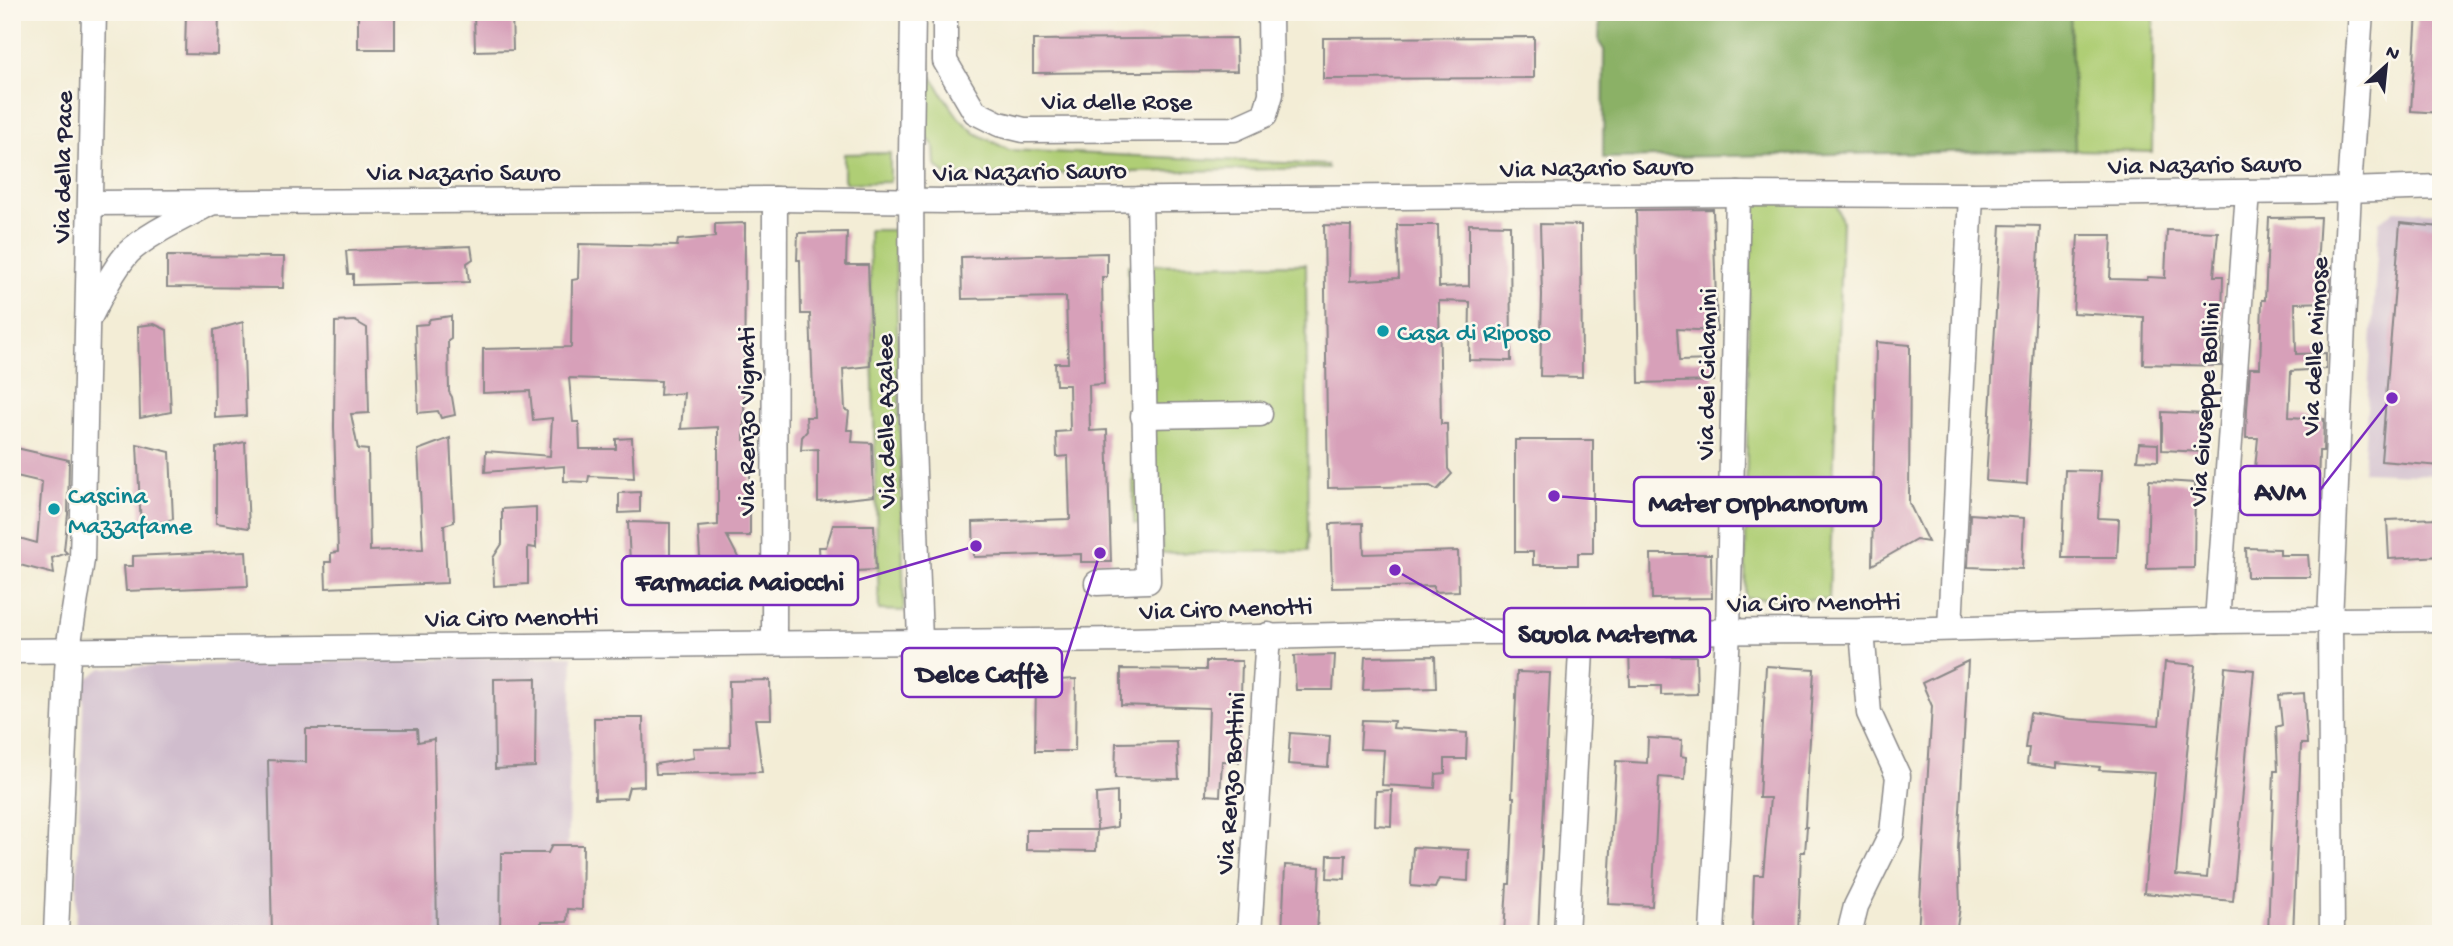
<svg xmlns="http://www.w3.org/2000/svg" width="2453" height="946" viewBox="0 0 2453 946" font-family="'Gochi Hand',sans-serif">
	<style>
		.industrial { fill: #d0bdcd }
		.green { fill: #afce75; stroke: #687858; stroke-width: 2 }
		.forest { fill: #8bb166; stroke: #566a50; stroke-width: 2 }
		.building { fill: #d7a0b9 }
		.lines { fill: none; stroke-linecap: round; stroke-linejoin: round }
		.minor-casing { stroke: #8a8888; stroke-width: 27 }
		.minor { stroke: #fff; stroke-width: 24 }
		.culture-dot { fill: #0f9aa8; stroke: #fbf7ec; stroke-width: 2.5 }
		.labels { text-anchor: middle; stroke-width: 5; stroke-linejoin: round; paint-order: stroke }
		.street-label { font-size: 26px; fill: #22223b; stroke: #fbf7ec }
		.culture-label { font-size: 26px; fill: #0d838f; stroke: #fbf7ec; text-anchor: start }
		.leader { fill: none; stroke: #7b2cbf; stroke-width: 2.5 }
		.callout-dot { fill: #7b2cbf; stroke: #fbf7ec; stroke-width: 2.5 }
		.callout { fill: #fbf7ec; stroke: #7b2cbf; stroke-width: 2.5 }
		.callout-label { font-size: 28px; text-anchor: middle; font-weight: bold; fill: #22223b }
	</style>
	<rect width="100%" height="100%" fill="#fbf7ec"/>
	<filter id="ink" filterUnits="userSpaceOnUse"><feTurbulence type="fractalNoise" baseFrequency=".0143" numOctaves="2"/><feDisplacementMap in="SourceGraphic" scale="14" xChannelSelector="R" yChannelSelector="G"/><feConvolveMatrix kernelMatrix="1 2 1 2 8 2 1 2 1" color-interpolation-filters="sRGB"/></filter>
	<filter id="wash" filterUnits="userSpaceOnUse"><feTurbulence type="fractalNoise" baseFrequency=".00686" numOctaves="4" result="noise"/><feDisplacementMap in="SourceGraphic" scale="28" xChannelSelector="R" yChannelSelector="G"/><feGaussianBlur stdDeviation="1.57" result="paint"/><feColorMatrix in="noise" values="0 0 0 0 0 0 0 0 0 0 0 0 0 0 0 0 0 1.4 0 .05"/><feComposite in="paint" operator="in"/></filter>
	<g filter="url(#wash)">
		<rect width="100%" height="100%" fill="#f3edd6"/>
		<g class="industrial">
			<polygon points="2395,210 2441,213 2441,475 2363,472 2379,222"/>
			<polygon points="573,656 565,934 75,934 84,681 102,668"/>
		</g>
		<g class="green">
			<polygon points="923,12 930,73 941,92 959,118 975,133 1009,150 1327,165 1328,168 947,176 935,165 934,146 924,134"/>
			<polygon points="2070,12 2154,12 2152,152 2075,150"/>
			<polygon points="890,153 890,182 846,183 844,179 844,154"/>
			<polygon points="1750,197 1834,198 1842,221 1829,600 1745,598"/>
			<polygon points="869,230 895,230 904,611 879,610"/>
			<polygon points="1306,264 1308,551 1162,553 1161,524 1134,524 1128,265"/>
		</g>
		<polygon class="forest" points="1600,12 2070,12 2075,150 1603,158 1604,50 1599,42"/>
		<g id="blocks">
			<g class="building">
				<polygon points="186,12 219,12 218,55 185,54"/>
				<rect x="358" y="12" width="37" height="37"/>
				<polygon points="474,12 512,12 513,50 475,51"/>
				<polygon points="2417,12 2441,12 2441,113 2411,111"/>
				<polygon points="1534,37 1534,78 1323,79 1323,38"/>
				<polygon points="1236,38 1237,71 1033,73 1033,40"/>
				<polygon points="1713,209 1717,331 1677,329 1679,361 1713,360 1714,381 1639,383 1636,210"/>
				<polygon points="2320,217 2317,267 2331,268 2329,302 2295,303 2296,354 2326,353 2326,369 2291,371 2289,417 2324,419 2323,451 2319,451 2318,491 2253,489 2258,438 2246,438 2247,409 2250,368 2260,368 2262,300 2265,300 2269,218"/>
				<polygon points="745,223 744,440 752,440 752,474 750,474 750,536 727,536 742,565 746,599 703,600 698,527 718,525 718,427 681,429 684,393 660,395 661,381 569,378 573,422 579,422 580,449 616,449 616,439 632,438 634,478 589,476 588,482 564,481 564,466 485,472 486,451 550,456 552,418 533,420 530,391 483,393 483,349 571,347 572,280 578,279 579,244 677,246 678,240 715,237 715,224"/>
				<polygon points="2400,223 2441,227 2441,466 2381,461"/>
				<polygon points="1469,224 1510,225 1511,361 1469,360 1470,302 1439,301 1441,424 1447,424 1448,469 1452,474 1437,490 1430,486 1328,488 1324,225 1351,226 1350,281 1399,278 1397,225 1438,225 1439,287 1469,286"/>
				<polygon points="1540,224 1581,225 1582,377 1540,376 1542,295"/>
				<polygon points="2001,225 2040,226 2027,484 1986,481"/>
				<polygon points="2167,230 2218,232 2214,276 2223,276 2221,366 2143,364 2144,317 2073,313 2078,235 2112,235 2110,279 2147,280 2148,277 2165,278"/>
				<polygon points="847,232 846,265 868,265 871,327 870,366 843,369 845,410 849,411 847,430 853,430 852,442 872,443 874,496 818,502 818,449 801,450 802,437 807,431 806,417 814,417 810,314 801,314 800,260 797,260 798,233"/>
				<polygon points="471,246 473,259 467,263 469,282 353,285 353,274 348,274 346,251"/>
				<polygon points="1107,253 1107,277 1102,277 1104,384 1089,385 1090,431 1107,430 1111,562 1081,562 1081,554 974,557 973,522 1070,519 1068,456 1057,457 1056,432 1070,431 1069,385 1056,385 1055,363 1068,363 1066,297 962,299 961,257"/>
				<polygon points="167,256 284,257 283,288 167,287"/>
				<polygon points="451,316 451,339 448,341 449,392 452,397 455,415 441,418 438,411 418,413 415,325 427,324 430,319"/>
				<polygon points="355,321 367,328 369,413 351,414 358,449 368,450 370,551 423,549 418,450 450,438 454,522 444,525 447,583 326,588 325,562 331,562 331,553 338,552 334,427 335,322"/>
				<polygon points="243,322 246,416 215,418 214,330"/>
				<polygon points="154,324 167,330 171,412 140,418 138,326"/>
				<polygon points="1876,342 1910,345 1909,503 1928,542 1916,540 1872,565"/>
				<polygon points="2162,412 2205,414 2204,452 2162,450"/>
				<polygon points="1515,440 1593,440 1593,553 1578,553 1578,565 1533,565 1533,552 1515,552"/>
				<polygon points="245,442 249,528 216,523 216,448"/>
				<polygon points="2139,443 2158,444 2158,461 2137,460"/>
				<polygon points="137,444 170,452 173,519 141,529"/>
				<polygon points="12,447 69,460 68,514 64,550 67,553 52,558 54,574 12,563 12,536 37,543 42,482 12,475"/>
				<polygon points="2065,470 2101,471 2098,518 2119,519 2117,558 2062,558"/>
				<polygon points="2149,480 2195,483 2194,568 2147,569"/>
				<polygon points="640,492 640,512 619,513 619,493"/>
				<polygon points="536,507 536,548 528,547 528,584 494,586 493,558 502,544 502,509"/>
				<polygon points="1970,514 2024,518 2022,569 1968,567"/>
				<polygon points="2439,518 2441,556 2389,559 2387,520"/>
				<polygon points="628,522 670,523 670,560 630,562"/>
				<polygon points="1363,523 1364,554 1458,551 1459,591 1434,592 1434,586 1332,588 1330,524"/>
				<polygon points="833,525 874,525 876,570 855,571 855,577 847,576 848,587 821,587 819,547 826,547"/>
				<polygon points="2246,548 2280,549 2280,555 2308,555 2310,577 2247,577"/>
				<polygon points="246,551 248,586 126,591 124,566 133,566 133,556"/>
				<polygon points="1651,554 1711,554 1712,598 1652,599"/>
				<polygon points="1629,646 1667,646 1667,656 1696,656 1697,694 1661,695 1661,686 1630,686"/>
				<polygon points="1335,655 1333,690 1296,690 1294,656"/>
				<polygon points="1435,656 1436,688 1363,690 1365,657"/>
				<polygon points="1206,661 1242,661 1239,762 1222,761 1220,796 1206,795 1209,708 1121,705 1121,669 1206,670"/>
				<polygon points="1968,661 1958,848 1960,907 1956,934 1918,934 1932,706 1922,683"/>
				<polygon points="2165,662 2195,665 2176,875 2207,878 2225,667 2254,670 2233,901 2144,893 2155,773 2099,770 2100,767 2056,763 2056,768 2027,764 2029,748 2025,748 2030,713 2070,719 2159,725"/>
				<polygon points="1766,666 1814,669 1805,827 1807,827 1805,852 1801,852 1798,934 1752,934 1754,875 1763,875 1770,798 1759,798"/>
				<polygon points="1517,672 1550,673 1538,934 1504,934 1507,884 1510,884 1514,797 1512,797"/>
				<polygon points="536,678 535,767 495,769 494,679"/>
				<polygon points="1076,679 1075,751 1035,751 1036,681"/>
				<polygon points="770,680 771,719 755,719 762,772 656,774 655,764 694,758 693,748 730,747 729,681"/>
				<polygon points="2304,693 2307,744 2301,744 2293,934 2268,934 2274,771 2278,771 2276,727 2282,725 2279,695"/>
				<polygon points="594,718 643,718 644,786 629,787 626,798 595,799"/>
				<polygon points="1362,720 1394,721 1393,728 1467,733 1466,759 1445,759 1445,773 1436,774 1435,788 1382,785 1384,750 1360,749"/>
				<polygon points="306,729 417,729 418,742 434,739 437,934 272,934 268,760 306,762"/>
				<polygon points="1290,733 1330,736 1328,767 1288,764"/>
				<polygon points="1648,738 1682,740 1681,756 1686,757 1685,779 1659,777 1652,906 1608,904 1616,761 1647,763"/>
				<polygon points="1177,742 1179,779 1115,778 1116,743"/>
				<polygon points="1392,790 1391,826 1375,825 1376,791"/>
				<polygon points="1117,792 1117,827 1097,830 1096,794"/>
				<polygon points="1026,830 1097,830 1096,851 1026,850"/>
				<polygon points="552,845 583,845 582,910 568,909 567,922 541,922 541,934 500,934 501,853 548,853"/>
				<polygon points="1413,847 1469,850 1468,881 1439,879 1435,888 1411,886"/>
				<polygon points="1328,855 1346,855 1345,879 1327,878"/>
				<polygon points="1285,865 1320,867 1317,934 1282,934"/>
			</g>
		</g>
	</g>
	<g filter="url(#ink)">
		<use href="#blocks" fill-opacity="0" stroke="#8a8888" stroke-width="2"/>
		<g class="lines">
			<g class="minor-casing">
				<g id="minor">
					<polyline points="913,12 911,157 912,415 920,641"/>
					<polyline points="945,12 945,61 975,112 999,124 1024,130 1234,129 1265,115 1271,94 1270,12"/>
					<polyline points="91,203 775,199 949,201 1738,194 1971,195 2314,191 2441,187"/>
					<path d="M91,315c10,-20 22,-45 37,-62 19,-19 57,-36 81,-49"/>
					<polyline points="1143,416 1260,414"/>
					<polyline points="1097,583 1148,581 1140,199"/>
					<polyline points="2217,621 2248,192"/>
					<polyline points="1950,628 1971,195"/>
					<polyline points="774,643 775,199"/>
					<polyline points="12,651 1128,640 1471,632 1862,631 2217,621 2441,619"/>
					<polyline points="56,934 67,671 70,636 82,560 94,12"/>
					<polyline points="1249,934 1268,635"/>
					<polyline points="1566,934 1582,632"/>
					<polyline points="1712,934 1728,632 1738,194"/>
					<polyline points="1849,934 1856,906 1892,833 1898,776 1869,713 1862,631"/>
					<polyline points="2332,934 2330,620 2349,189 2361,12"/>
				</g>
			</g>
			<use href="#minor" class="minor"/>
		</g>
	</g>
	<g class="culture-dot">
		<circle cx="1383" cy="331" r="7"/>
		<circle cx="54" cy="509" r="7"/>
	</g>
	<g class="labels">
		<g class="street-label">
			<text x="1117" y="109">Via delle Rose</text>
			<text transform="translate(2205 163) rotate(-1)" y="9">Via Nazario Sauro</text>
			<text transform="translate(1597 166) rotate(-1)" y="9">Via Nazario Sauro</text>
			<text transform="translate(61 167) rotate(-89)" y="9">Via della Pace</text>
			<text transform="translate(1030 170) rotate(-1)" y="9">Via Nazario Sauro</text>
			<text x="464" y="180">Via Nazario Sauro</text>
			<text transform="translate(2313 346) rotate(-87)" y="9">Via delle Mimose</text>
			<text transform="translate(1705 374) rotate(-89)" y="9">Via dei Ciclamini</text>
			<text transform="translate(2203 404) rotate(-86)" y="9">Via Giuseppe Bollini</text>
			<text transform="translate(745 421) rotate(-90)" y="9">Via Renzo Vignati</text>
			<text transform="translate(884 421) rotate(-91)" y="9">Via delle Azalee</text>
			<text transform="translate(1814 601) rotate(-1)" y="9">Via Ciro Menotti</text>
			<text transform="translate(1226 607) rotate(-2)" y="9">Via Ciro Menotti</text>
			<text transform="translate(512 616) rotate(-1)" y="9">Via Ciro Menotti</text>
			<text transform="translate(1229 783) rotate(-86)" y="9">Via Renzo Bottini</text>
		</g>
		<g class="culture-label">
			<text x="1397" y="340">Casa di Riposo</text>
			<text x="68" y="503">Cascina<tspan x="68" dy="30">Mazzafame</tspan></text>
		</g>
	</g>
	<path class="leader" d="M2392 398L2320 490M1554 496L1634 502M976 546L858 580M1395 570L1504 633M1100 553L1062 672"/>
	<g class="callout-dot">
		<circle cx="2392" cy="398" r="7"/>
		<circle cx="1554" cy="496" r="7"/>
		<circle cx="976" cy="546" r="7"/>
		<circle cx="1395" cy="570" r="7"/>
		<circle cx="1100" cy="553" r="7"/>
	</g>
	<g class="callout">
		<rect x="2240" y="466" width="80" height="49" rx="7"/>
		<rect x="1634" y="477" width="247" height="49" rx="7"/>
		<rect x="622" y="556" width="236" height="49" rx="7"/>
		<rect x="1504" y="608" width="206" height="49" rx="7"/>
		<rect x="902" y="648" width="160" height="49" rx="7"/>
	</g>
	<g class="callout-label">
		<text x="2280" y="500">AVM</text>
		<text x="1758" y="511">Mater Orphanorum</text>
		<text x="740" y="590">Farmacia Maiocchi</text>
		<text x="1607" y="642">Scuola Materna</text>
		<text x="982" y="682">Delce Caffè</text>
	</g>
	<rect width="2453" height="946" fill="none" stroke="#fbf7ec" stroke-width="42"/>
	<g transform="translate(2386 66) rotate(27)" stroke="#fbf7ec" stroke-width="5" paint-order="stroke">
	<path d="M0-5L12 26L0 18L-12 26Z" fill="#22223b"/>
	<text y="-10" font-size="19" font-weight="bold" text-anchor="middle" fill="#22223b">N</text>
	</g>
</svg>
